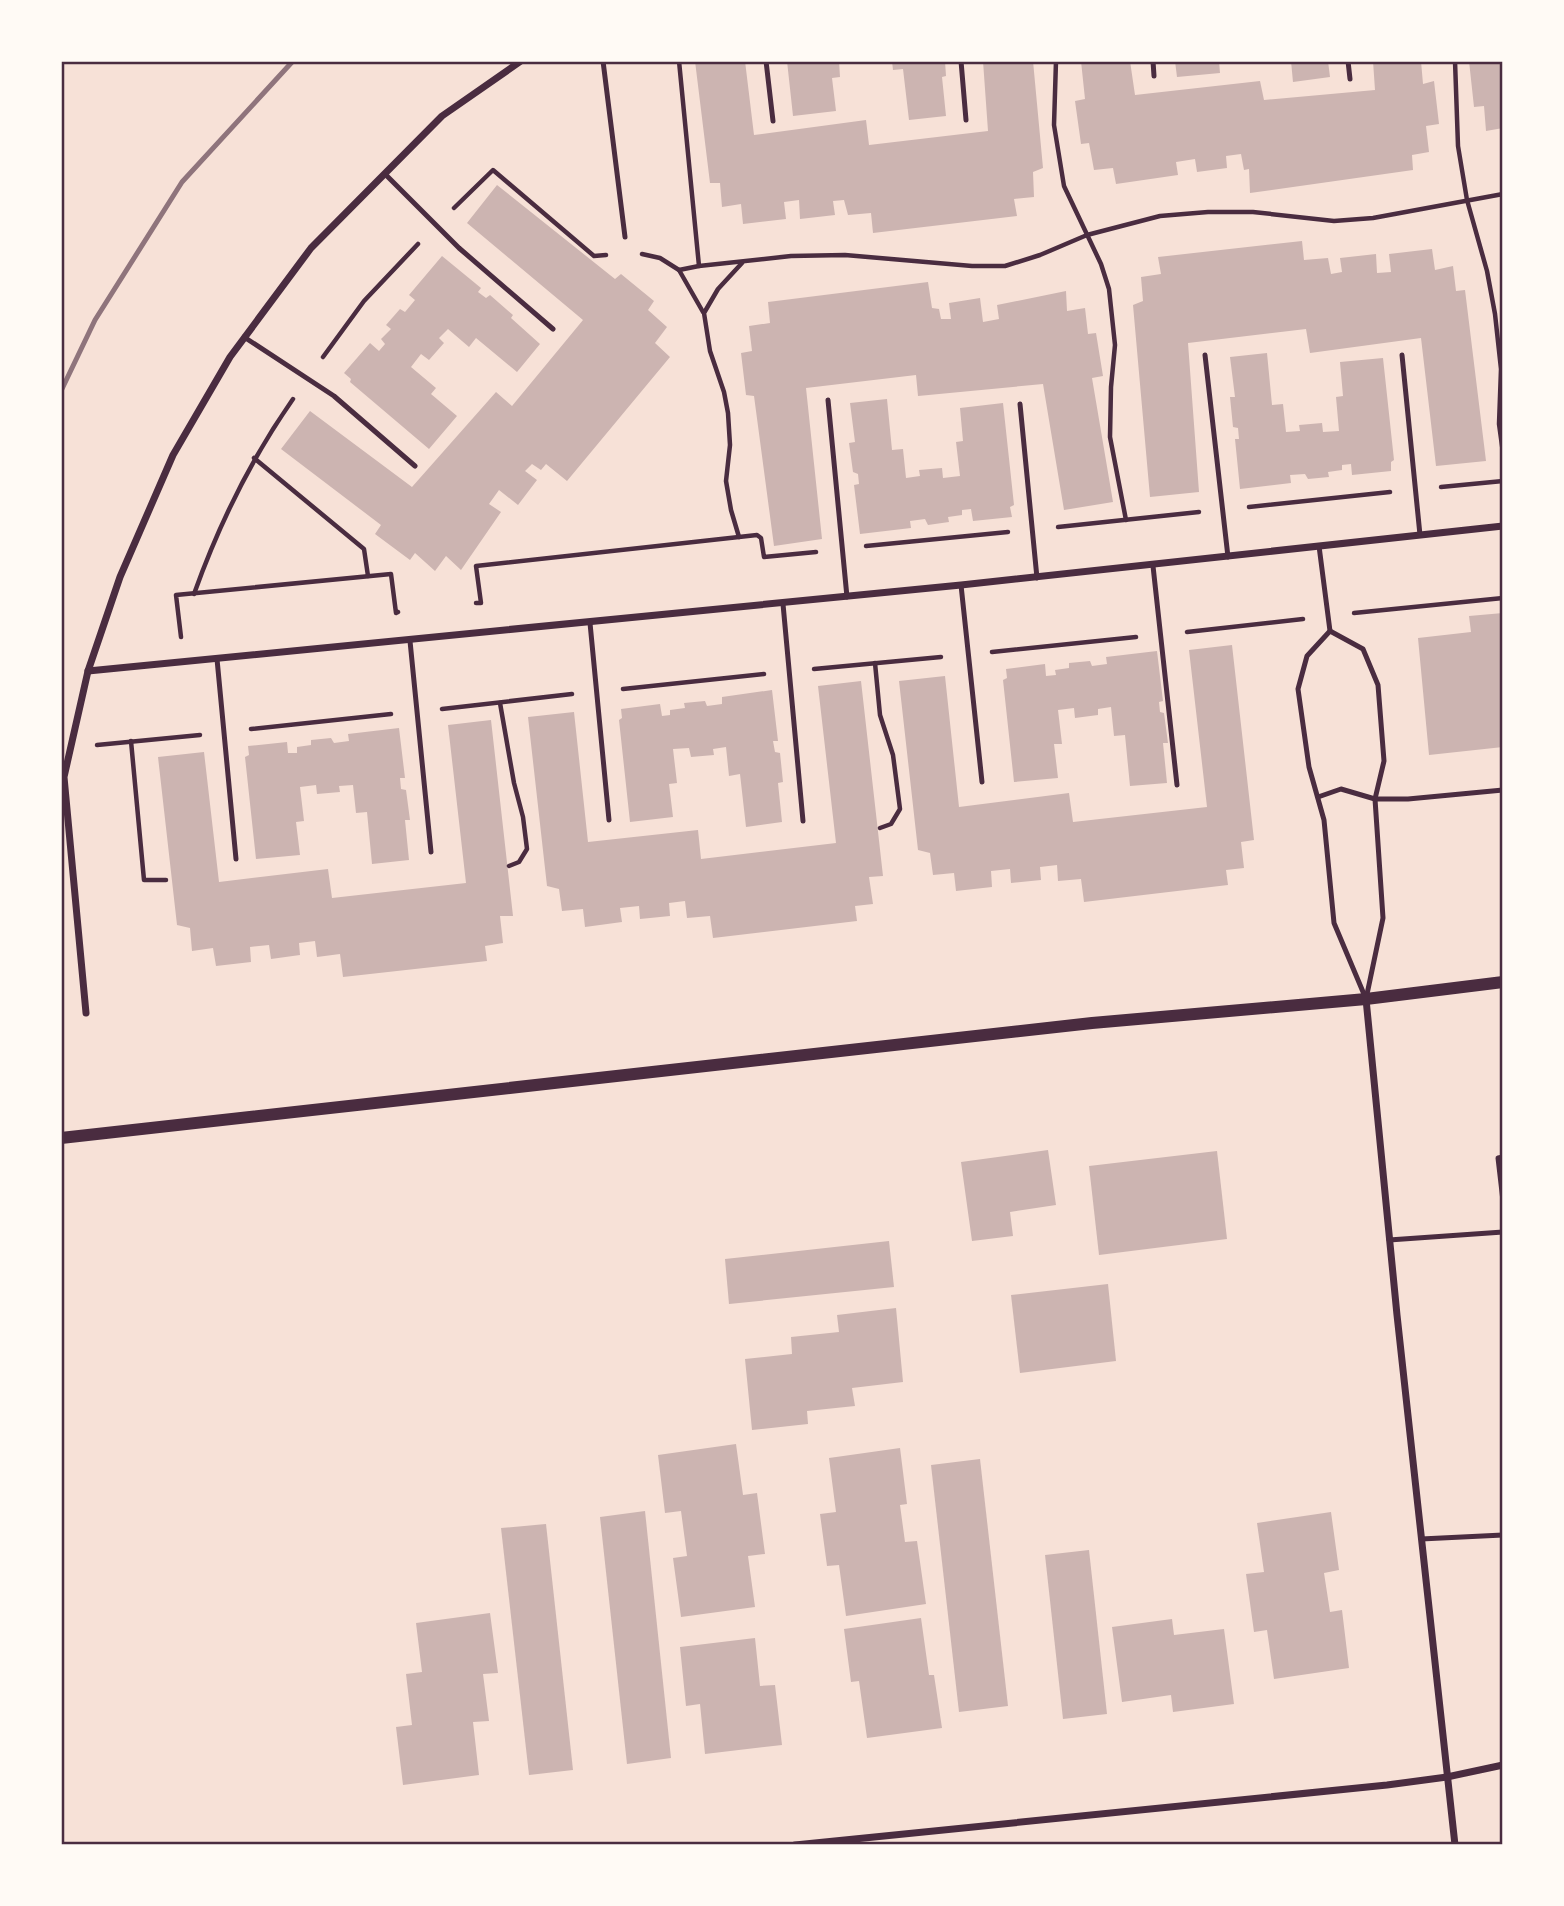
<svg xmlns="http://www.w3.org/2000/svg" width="1564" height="1906" viewBox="0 0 1564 1906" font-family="Lato,sans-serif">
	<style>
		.building { fill: #ccb4b1 }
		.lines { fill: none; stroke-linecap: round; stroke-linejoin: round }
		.path { stroke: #4a2c40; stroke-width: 4.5 }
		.service { stroke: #4a2c40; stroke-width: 5 }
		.minor { stroke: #4a2c40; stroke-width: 7 }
		.tertiary { stroke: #4a2c40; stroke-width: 12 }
		.rail { stroke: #8f747c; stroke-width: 5 }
		.neatline { fill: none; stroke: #4a2c40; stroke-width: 2.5 }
	</style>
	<rect width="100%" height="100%" fill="#f7e1d7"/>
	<g class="building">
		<polygon points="695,61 745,61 754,135 866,120 869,145 988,131 983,61 1033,61 1043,168 1033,172 1034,197 1014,199 1017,216 873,233 871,213 848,215 844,200 833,201 835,215 800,219 799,200 784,202 786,219 743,224 741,204 722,207 720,183 710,183"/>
		<polygon points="787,61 839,61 840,77 832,78 836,111 793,116"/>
		<polygon points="892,61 945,61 946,76 942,77 946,116 909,120 903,69 893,70"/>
		<polygon points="1081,61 1130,61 1135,95 1260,81 1264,100 1375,90 1373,61 1421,61 1423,84 1434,81 1439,124 1426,126 1429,152 1412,155 1413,170 1250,193 1249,169 1244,170 1241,154 1226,156 1227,168 1197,172 1195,159 1176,162 1178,175 1116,184 1113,168 1094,170 1089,143 1081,144 1075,101 1085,99"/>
		<polygon points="1175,61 1219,61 1220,73 1177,77"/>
		<polygon points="1291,61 1328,61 1330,77 1293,82"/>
		<polygon points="1469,61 1503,61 1503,128 1486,131 1484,106 1474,107"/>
		<polygon points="497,185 615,279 621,274 654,301 648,310 667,327 655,343 670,357 567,481 546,464 541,470 532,464 525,471 537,480 518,505 499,490 489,504 501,512 461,570 446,556 435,571 415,553 410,560 375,534 381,525 281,449 310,411 412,487 496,392 512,406 583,320 467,223"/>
		<polygon points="1302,241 1304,260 1328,258 1331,274 1342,272 1340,258 1376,254 1377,273 1391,272 1389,254 1432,249 1435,270 1453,266 1456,291 1465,290 1486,461 1436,466 1421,338 1310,353 1306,329 1188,343 1199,492 1150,497 1133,305 1143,301 1141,277 1161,274 1158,257"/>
		<polygon points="442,256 481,288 478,292 486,298 490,295 513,315 511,318 540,344 517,372 476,338 469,347 448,329 439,338 444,343 429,360 421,354 411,367 436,388 431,394 457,416 429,449 350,382 351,379 344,373 370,343 379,351 385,344 381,339 391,329 386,325 400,309 405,312 415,300 409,295"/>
		<polygon points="928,282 932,308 939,309 941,319 951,319 949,303 980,298 983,322 999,319 997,305 1066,291 1067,311 1085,308 1088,334 1096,333 1103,376 1092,378 1113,502 1064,510 1043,384 918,396 916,375 806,388 822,539 774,546 754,396 746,395 741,353 752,351 749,326 770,323 768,302"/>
		<polygon points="1267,353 1272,405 1283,404 1286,432 1300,431 1299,425 1322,423 1323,432 1339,431 1336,397 1343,396 1340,362 1383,358 1394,460 1391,462 1391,471 1352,475 1351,464 1342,465 1342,470 1328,472 1329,477 1308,479 1305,474 1290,475 1291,483 1240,489 1235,439 1239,439 1238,428 1233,427 1230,397 1235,397 1230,357"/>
		<polygon points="887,399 892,450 903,449 906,478 920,476 919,470 942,468 943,478 960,476 956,442 963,441 960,408 1003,403 1014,505 1010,507 1012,517 973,521 971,509 962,510 962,515 948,517 949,522 928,525 925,519 910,521 911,528 860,534 854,485 859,484 858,474 853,472 849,443 855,442 850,403"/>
		<polygon points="1503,613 1503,747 1429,755 1418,638 1471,632 1469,616"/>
		<polygon points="1232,645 1254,840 1241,842 1244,868 1226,870 1228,885 1084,902 1081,879 1058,881 1057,865 1040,867 1041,880 1011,883 1010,869 991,871 992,887 956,891 954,873 933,875 930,853 918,850 899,681 945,676 959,807 1069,793 1073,822 1207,807 1189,650"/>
		<polygon points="1157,651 1163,701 1159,702 1160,712 1164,713 1168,743 1163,743 1167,783 1130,786 1125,735 1114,736 1111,707 1098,709 1098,715 1075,718 1074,708 1058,710 1062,744 1054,744 1058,778 1014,782 1003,680 1007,678 1006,669 1045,664 1046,676 1056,675 1055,670 1069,668 1069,663 1090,661 1092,666 1107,664 1106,657"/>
		<polygon points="861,681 883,876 869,877 873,904 855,906 857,921 713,938 710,916 687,918 685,901 669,903 670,916 640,919 639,906 620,908 622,922 585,927 583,909 562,911 559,889 547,886 528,717 574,712 588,842 698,830 701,859 836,843 818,686"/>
		<polygon points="772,690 778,741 773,741 775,752 780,753 783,782 778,783 782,822 746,827 740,774 729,776 726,747 713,749 714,755 691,757 689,748 673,749 677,783 669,784 673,817 630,822 619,720 622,718 621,709 660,704 662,716 670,715 670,710 685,708 684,703 705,701 707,706 722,704 722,697"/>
		<polygon points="491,720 513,916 500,916 503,943 485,946 487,961 343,977 340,954 317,957 315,941 299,943 300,955 271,959 269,945 250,947 251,962 216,966 213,948 192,951 190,928 177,925 158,757 204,752 219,882 328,869 332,898 466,883 448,725"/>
		<polygon points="399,728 405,778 400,778 401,789 406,790 410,820 405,820 409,860 372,864 367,812 356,813 353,785 339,786 340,792 317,794 316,785 300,787 304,821 296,822 300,855 256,859 245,757 249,755 248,746 287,742 288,753 297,753 297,747 311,745 311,740 331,738 334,743 349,741 348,734"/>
		<polygon points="1048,1150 1056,1205 1010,1212 1013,1236 972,1241 961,1162"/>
		<polygon points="1217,1151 1227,1239 1099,1255 1089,1166"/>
		<polygon points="889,1241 894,1287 729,1304 725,1259"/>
		<polygon points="1108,1284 1116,1361 1020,1373 1011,1295"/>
		<polygon points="896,1308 903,1382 852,1388 855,1406 807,1411 808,1424 752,1430 745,1359 792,1354 791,1337 839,1332 837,1315"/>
		<polygon points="736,1444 743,1495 757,1493 765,1554 748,1556 755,1607 681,1617 673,1558 687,1556 681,1511 665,1513 658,1455"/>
		<polygon points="900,1448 907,1504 900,1505 905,1542 917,1541 926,1604 846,1616 839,1565 827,1566 820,1514 836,1512 829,1458"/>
		<polygon points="980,1459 1008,1706 959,1712 931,1465"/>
		<polygon points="645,1511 671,1758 627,1764 600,1517"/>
		<polygon points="1331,1512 1339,1570 1324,1573 1330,1612 1342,1610 1349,1668 1274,1679 1267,1630 1254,1632 1246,1574 1264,1572 1257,1523"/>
		<polygon points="546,1524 573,1770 529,1775 501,1528"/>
		<polygon points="1089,1550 1107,1714 1063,1719 1045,1555"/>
		<polygon points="490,1613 498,1673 483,1674 489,1721 473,1722 479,1775 403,1785 396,1727 412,1725 406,1674 422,1672 416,1623"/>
		<polygon points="921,1618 929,1675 934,1675 942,1728 867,1738 859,1681 851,1682 844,1629"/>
		<polygon points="1172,1619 1174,1635 1224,1629 1234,1704 1173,1712 1171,1695 1122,1702 1112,1627"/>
		<polygon points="755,1638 760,1686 775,1685 782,1745 705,1754 700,1704 686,1706 680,1647"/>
	</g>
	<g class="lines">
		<g class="path">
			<polyline points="679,61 699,266 791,256 845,255 972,266 1005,266 1040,255 1087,235 1160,216 1208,212 1253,212 1334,221 1373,218 1503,194"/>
			<polyline points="1056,61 1054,125 1064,186 1101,264 1109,289 1115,345 1111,387 1110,437 1126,520"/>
			<polyline points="1455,61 1458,146 1467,200 1487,271 1495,314 1501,369 1499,424 1503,453"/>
			<polyline points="454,208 493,170 594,256 606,255"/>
			<polyline points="642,254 660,258 679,270"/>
			<polyline points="699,266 679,270 703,312"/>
			<polyline points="323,357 364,301 418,244"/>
			<polyline points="254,458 364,549 368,576"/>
			<polyline points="1441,487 1503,481"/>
			<polyline points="1249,507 1390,492"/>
			<polyline points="1058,527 1199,512"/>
			<polyline points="739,537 731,510 726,481 730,445 728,413 724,392 710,351 704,313 718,289 742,263"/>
			<polyline points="866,546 1008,532"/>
			<path d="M194,594c25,-70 57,-135 99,-195"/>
			<polyline points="476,603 481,603 476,566 757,535 761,538 764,557 816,552"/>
			<polyline points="1354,613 1503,598"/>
			<polyline points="1187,632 1303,619"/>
			<polyline points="181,637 176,595 391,574 396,613 398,612"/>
			<polyline points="992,652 1136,637"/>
			<polyline points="875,663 880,715 893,755 900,809 891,824 880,828"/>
			<polyline points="814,669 941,657"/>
			<polyline points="623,689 764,674"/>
			<polyline points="500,703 514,783 523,817 527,849 519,862 509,866"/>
			<polyline points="442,709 572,694"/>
			<polyline points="251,729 391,714"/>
			<polyline points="131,741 144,880 166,880"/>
			<polyline points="97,745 200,735"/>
		</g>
		<g class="service">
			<polyline points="603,61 625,237"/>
			<polyline points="766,61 773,121"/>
			<polyline points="961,61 966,120"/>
			<polyline points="1153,61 1154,76"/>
			<polyline points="1348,61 1350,79"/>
			<polyline points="385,174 459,248 553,329"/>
			<polyline points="244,337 334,396 415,466"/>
			<polyline points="1205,355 1228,557"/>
			<polyline points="1402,355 1420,535"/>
			<polyline points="828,400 847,597"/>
			<polyline points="1020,404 1037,578"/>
			<polyline points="1319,546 1330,631 1307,656 1298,689 1309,767 1324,820 1334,923 1366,999"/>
			<polyline points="1153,566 1177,785"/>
			<polyline points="961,585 982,782"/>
			<polyline points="783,604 803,821"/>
			<polyline points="590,623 609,820"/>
			<polyline points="1330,631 1363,649 1378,685 1384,761 1375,799 1383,918 1366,999"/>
			<polyline points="410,641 431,852"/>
			<polyline points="217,659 236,859"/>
			<polyline points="1318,797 1341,789 1375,799 1408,799 1503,790"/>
			<polyline points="1503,1157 1498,1158 1503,1201"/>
			<polyline points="1389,1240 1503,1232"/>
			<polyline points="1421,1539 1503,1535"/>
		</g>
		<g class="minor">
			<polyline points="88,671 961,585 1503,526"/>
			<polyline points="1366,999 1397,1315 1455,1845"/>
			<polyline points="86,1013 64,777 88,671 120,577 173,455 230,357 311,248 442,116 521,61"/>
			<polyline points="795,1845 1387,1785 1447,1777 1503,1765"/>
		</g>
		<polyline class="tertiary" points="61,1138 1092,1023 1366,999 1503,982"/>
		<polyline class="rail" points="61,391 95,320 182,182 293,61"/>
	</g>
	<rect width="1564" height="1906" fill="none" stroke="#fffaf5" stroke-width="126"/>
	<rect x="63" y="63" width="1438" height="1780" class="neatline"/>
</svg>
